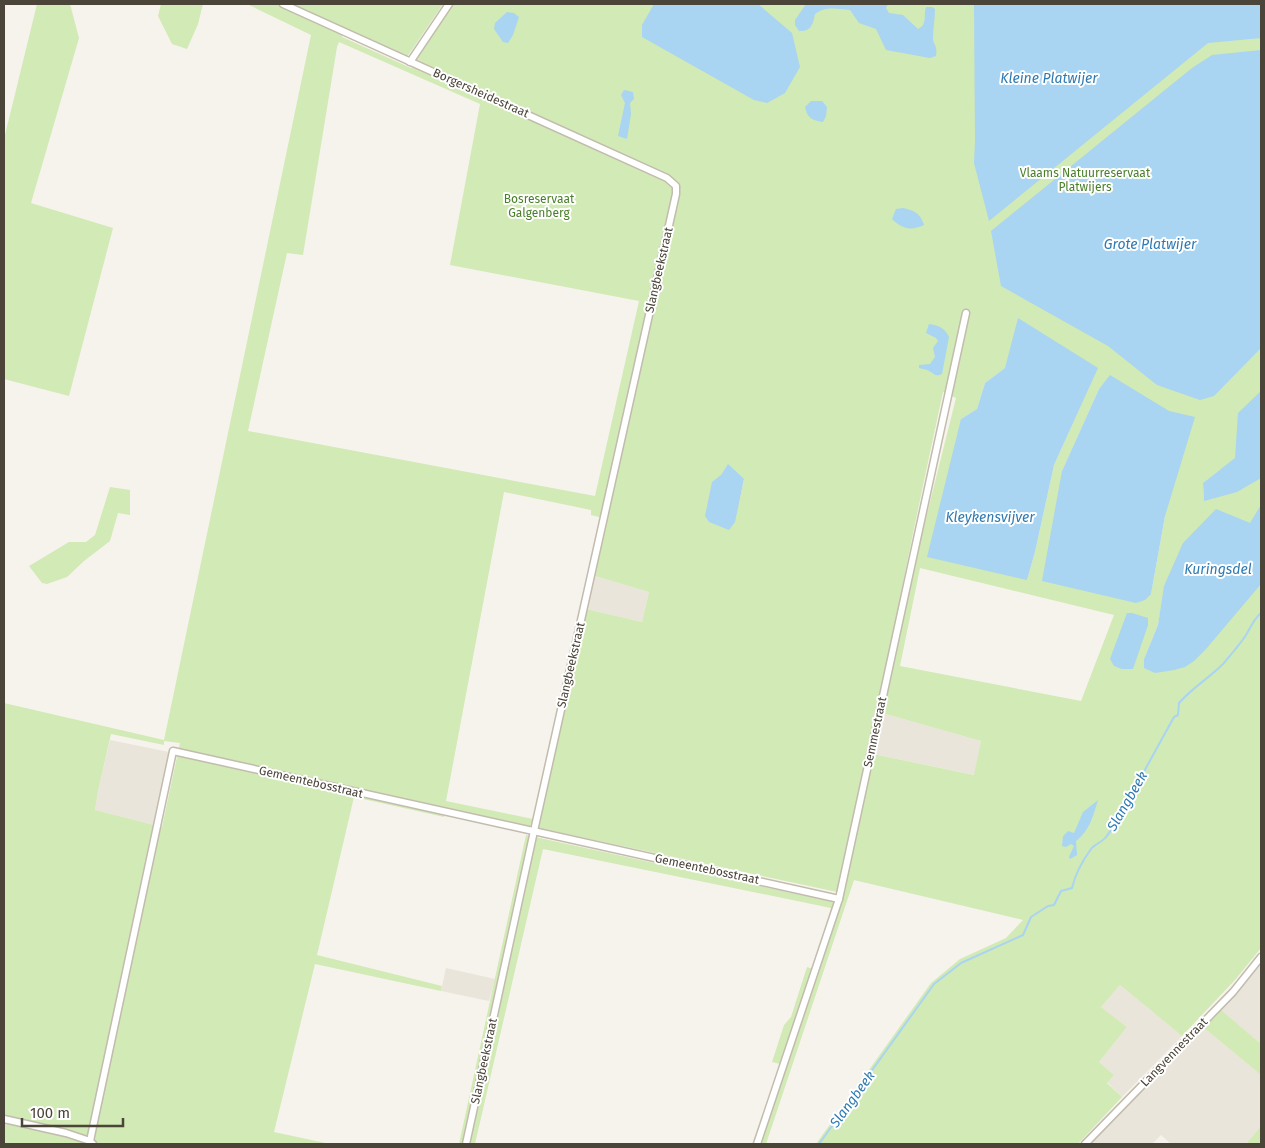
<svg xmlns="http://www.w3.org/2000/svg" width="1265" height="1148" viewBox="0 0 1265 1148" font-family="'Fira Sans',sans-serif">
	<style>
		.residential { fill: #eae5da }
		.green { fill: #d2eab5; fill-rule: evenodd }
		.water { fill: #a9d4f2 }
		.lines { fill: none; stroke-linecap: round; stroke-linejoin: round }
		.stream { stroke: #a9d4f2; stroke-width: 2 }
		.minor-casing { stroke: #c2bbae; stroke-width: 9 }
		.minor { stroke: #fff; stroke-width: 6 }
		.labels { text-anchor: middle; stroke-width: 4; stroke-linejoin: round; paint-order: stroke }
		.street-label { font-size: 12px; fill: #4b4439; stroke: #fff }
		.park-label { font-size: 12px; fill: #4a7f2a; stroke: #fff }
		.water-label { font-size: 14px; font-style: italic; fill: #2e7ab2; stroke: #fff }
	</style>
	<rect width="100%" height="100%" fill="#f6f3ec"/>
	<g class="residential">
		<polygon points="595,576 649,592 642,622 586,609"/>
		<polygon points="882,713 981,741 975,775 873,754"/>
		<polygon points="110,740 169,752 154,825 95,810 98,791"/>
		<polygon points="1261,964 1261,1044 1220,1009"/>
		<polygon points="446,968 495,979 489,1001 441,991"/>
		<polygon points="1120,985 1182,1036 1122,1097 1107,1082 1114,1075 1099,1062 1127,1027 1101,1007"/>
		<polygon points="1203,1027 1261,1075 1261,1126 1246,1144 1171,1144 1161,1135 1152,1144 1090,1144"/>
	</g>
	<g class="green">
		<polygon points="37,4 70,4 79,38 31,203 113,228 69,396 4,379 4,139"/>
		<polygon points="161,4 203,4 198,24 187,49 172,44 158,16"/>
		<path d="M247,4h196l-36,53 -62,-28 -3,8 69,31 40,-64h810v944l-26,32 -53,56 -62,-51 -19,22 26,20 -28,35 15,13 -7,8 15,14 -44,47h-262l115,-161 29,-24 46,-21 17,-18 -169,-40 -88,264h-11l25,-80 -8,-2 12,-37 7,-8 16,-50 6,2 18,-61 -288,-59 -68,295h-16l67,-309 307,67 4,-10 -299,-64 48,-219 56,13 7,-30 -54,-16 12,-57 -16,-4v-5l-87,-18 -58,309 87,18 -3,8 -85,-17 -1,7 -90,-20 -37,158 125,31 -1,5 -126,-27 -41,168 56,12h-326v-441l160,37 147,-705zM339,42l141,62 -30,161 189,36 -44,195 -347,-65 39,-178 16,2 34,-208zM1005,368l88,10 -39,87 -19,87 -8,28 -66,-161 16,-10 8,-26zM1104,383l61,133 -14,78 -89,-123 37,-82zM943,392l13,6 -42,168 -32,147 99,28 -7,34 -101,-21c18,-121 44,-241 70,-362zM728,465l16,15 -10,42 -13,-47zM1221,469h1l-18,32 -1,-18zM920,568l194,47 -33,86 -181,-35zM1164,591l-9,82 -11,-14 14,-34zM111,734l53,11v-4l16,2 -18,84 -67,-17 3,-19z"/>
		<polygon points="110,487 130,490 130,515 118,513 110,541 84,561 67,577 47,584 42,583 29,566 69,542 86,542 95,535"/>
		<polygon points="1220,1009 1261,1044 1261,1075 1203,1027"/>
		<polygon points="1261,1126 1261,1144 1246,1144"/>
	</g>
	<g class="water">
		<polygon points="654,4 758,4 792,33 800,67 785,93 767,103 754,100 642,37 642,25"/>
		<path d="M806,4h82l-2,4 3,5 14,2 15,14c10,-5 5,-13 8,-22h6l3,2c0,10 -2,19 -2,29 0,7 5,7 3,18l-6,2 -44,-8 -10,-21 -17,-6 -9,-13c-13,-1 -24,-4 -35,4 -2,10 -4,18 -16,17l-4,-6v-5z"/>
		<polygon points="974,4 1261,4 1261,38 1208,43 989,221 974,163 975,141"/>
		<polygon points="507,12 514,13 519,17 513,35 508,43 503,42 494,29 495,23"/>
		<polygon points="1261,50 1261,348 1214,396 1200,400 1157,385 1108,346 1001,286 991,231 1192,68 1212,55"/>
		<polygon points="624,90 633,92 634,99 630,103 631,114 627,139 618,136 625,103 621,95"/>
		<path d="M811,101h11l5,6 -1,9 -3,6c-11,-2 -15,-3 -18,-15z"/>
		<path d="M903,208c12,3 17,5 21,17 -13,6 -22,4 -32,-6l4,-10z"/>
		<polygon points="1018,318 1098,368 1054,465 1035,552 1027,580 927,557 961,419 977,409 985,383 1005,368"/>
		<path d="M929,324c9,1 16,4 20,13l-7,37c-7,3 -7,0 -13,-3 -3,-2 -8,-2 -10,-3v-3l11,-1 5,-7 -2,-9 5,-7 -2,-3 -10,-5z"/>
		<polygon points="1110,375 1169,411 1195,417 1165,516 1151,594 1145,600 1136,603 1042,581 1062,471 1099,389"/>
		<polygon points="1261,391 1261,478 1237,492 1204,501 1203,483 1235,458 1238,413"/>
		<polygon points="728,464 744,479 735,522 729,530 709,522 705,516 712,482 721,475"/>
		<polygon points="1261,505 1261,584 1206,649 1194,661 1185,667 1174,670 1155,673 1144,668 1144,659 1158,625 1164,586 1183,543 1216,509 1250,523"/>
		<polygon points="1127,613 1132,613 1148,618 1148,625 1133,669 1122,669 1114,666 1110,659"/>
		<path d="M1098,800c-5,16 -8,30 -22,41l1,14 -7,4 -1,-2 5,-11 -3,-2 -5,3 -4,-1 1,-10 5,-5 6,2 9,-21z"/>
	</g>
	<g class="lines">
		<path class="stream" d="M819,1144l115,-160 27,-21 62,-28 8,-18 17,-11 6,-1 7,-14 11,-3c3,-13 11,-28 19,-39 4,-5 11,-7 15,-12 13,-15 15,-38 30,-51l38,-69 4,-2 1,-12c13,-15 30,-25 44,-39 6,-7 18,-21 23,-29 5,-8 7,-15 15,-22"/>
		<g class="minor-casing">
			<g id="minor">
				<polyline points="283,4 667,178 676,186 676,194 534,831 466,1144"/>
				<polyline points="410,62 449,4"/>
				<polyline points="4,1119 66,1133 90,1141"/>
				<polyline points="93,1144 90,1141 173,751 839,899"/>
				<polyline points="757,1144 839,899 966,313"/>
				<polyline points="1085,1144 1233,992 1261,957"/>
			</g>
		</g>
		<use href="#minor" class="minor"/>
	</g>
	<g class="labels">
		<g class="street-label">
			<text transform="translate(481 93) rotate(24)" y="4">Borgersheidestraat</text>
			<text transform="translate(659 270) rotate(-77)" y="4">Slangbeekstraat</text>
			<text transform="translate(571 665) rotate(-77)" y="4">Slangbeekstraat</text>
			<text transform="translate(875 732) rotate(-78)" y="4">Semmestraat</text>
			<text transform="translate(311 782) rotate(13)" y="4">Gemeentebosstraat</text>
			<text transform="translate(707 869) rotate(12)" y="4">Gemeentebosstraat</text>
			<text transform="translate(1174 1052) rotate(-46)" y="4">Langvennestraat</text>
			<text transform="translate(484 1061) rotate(-78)" y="4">Slangbeekstraat</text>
		</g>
		<g class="park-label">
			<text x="1085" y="177">Vlaams Natuurreservaat<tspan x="1085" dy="14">Platwijers</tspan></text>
			<text x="539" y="203">Bosreservaat<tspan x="539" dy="14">Galgenberg</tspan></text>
		</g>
		<g class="water-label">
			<text x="1049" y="83">Kleine Platwijer</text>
			<text x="1150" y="249">Grote Platwijer</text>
			<text x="990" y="522">Kleykensvijver</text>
			<text x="1218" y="574">Kuringsdel</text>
			<text transform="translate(1127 801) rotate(-60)" y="5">Slangbeek</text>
			<text transform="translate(852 1099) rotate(-54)" y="5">Slangbeek</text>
		</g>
	</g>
	<rect width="1265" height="1148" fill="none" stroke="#4b4439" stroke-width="10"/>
	<path d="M22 1118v8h101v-8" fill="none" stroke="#4b4439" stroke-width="2.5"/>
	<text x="30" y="1118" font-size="15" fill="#4b4439" stroke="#ffffff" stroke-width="4" paint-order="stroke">100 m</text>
</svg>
